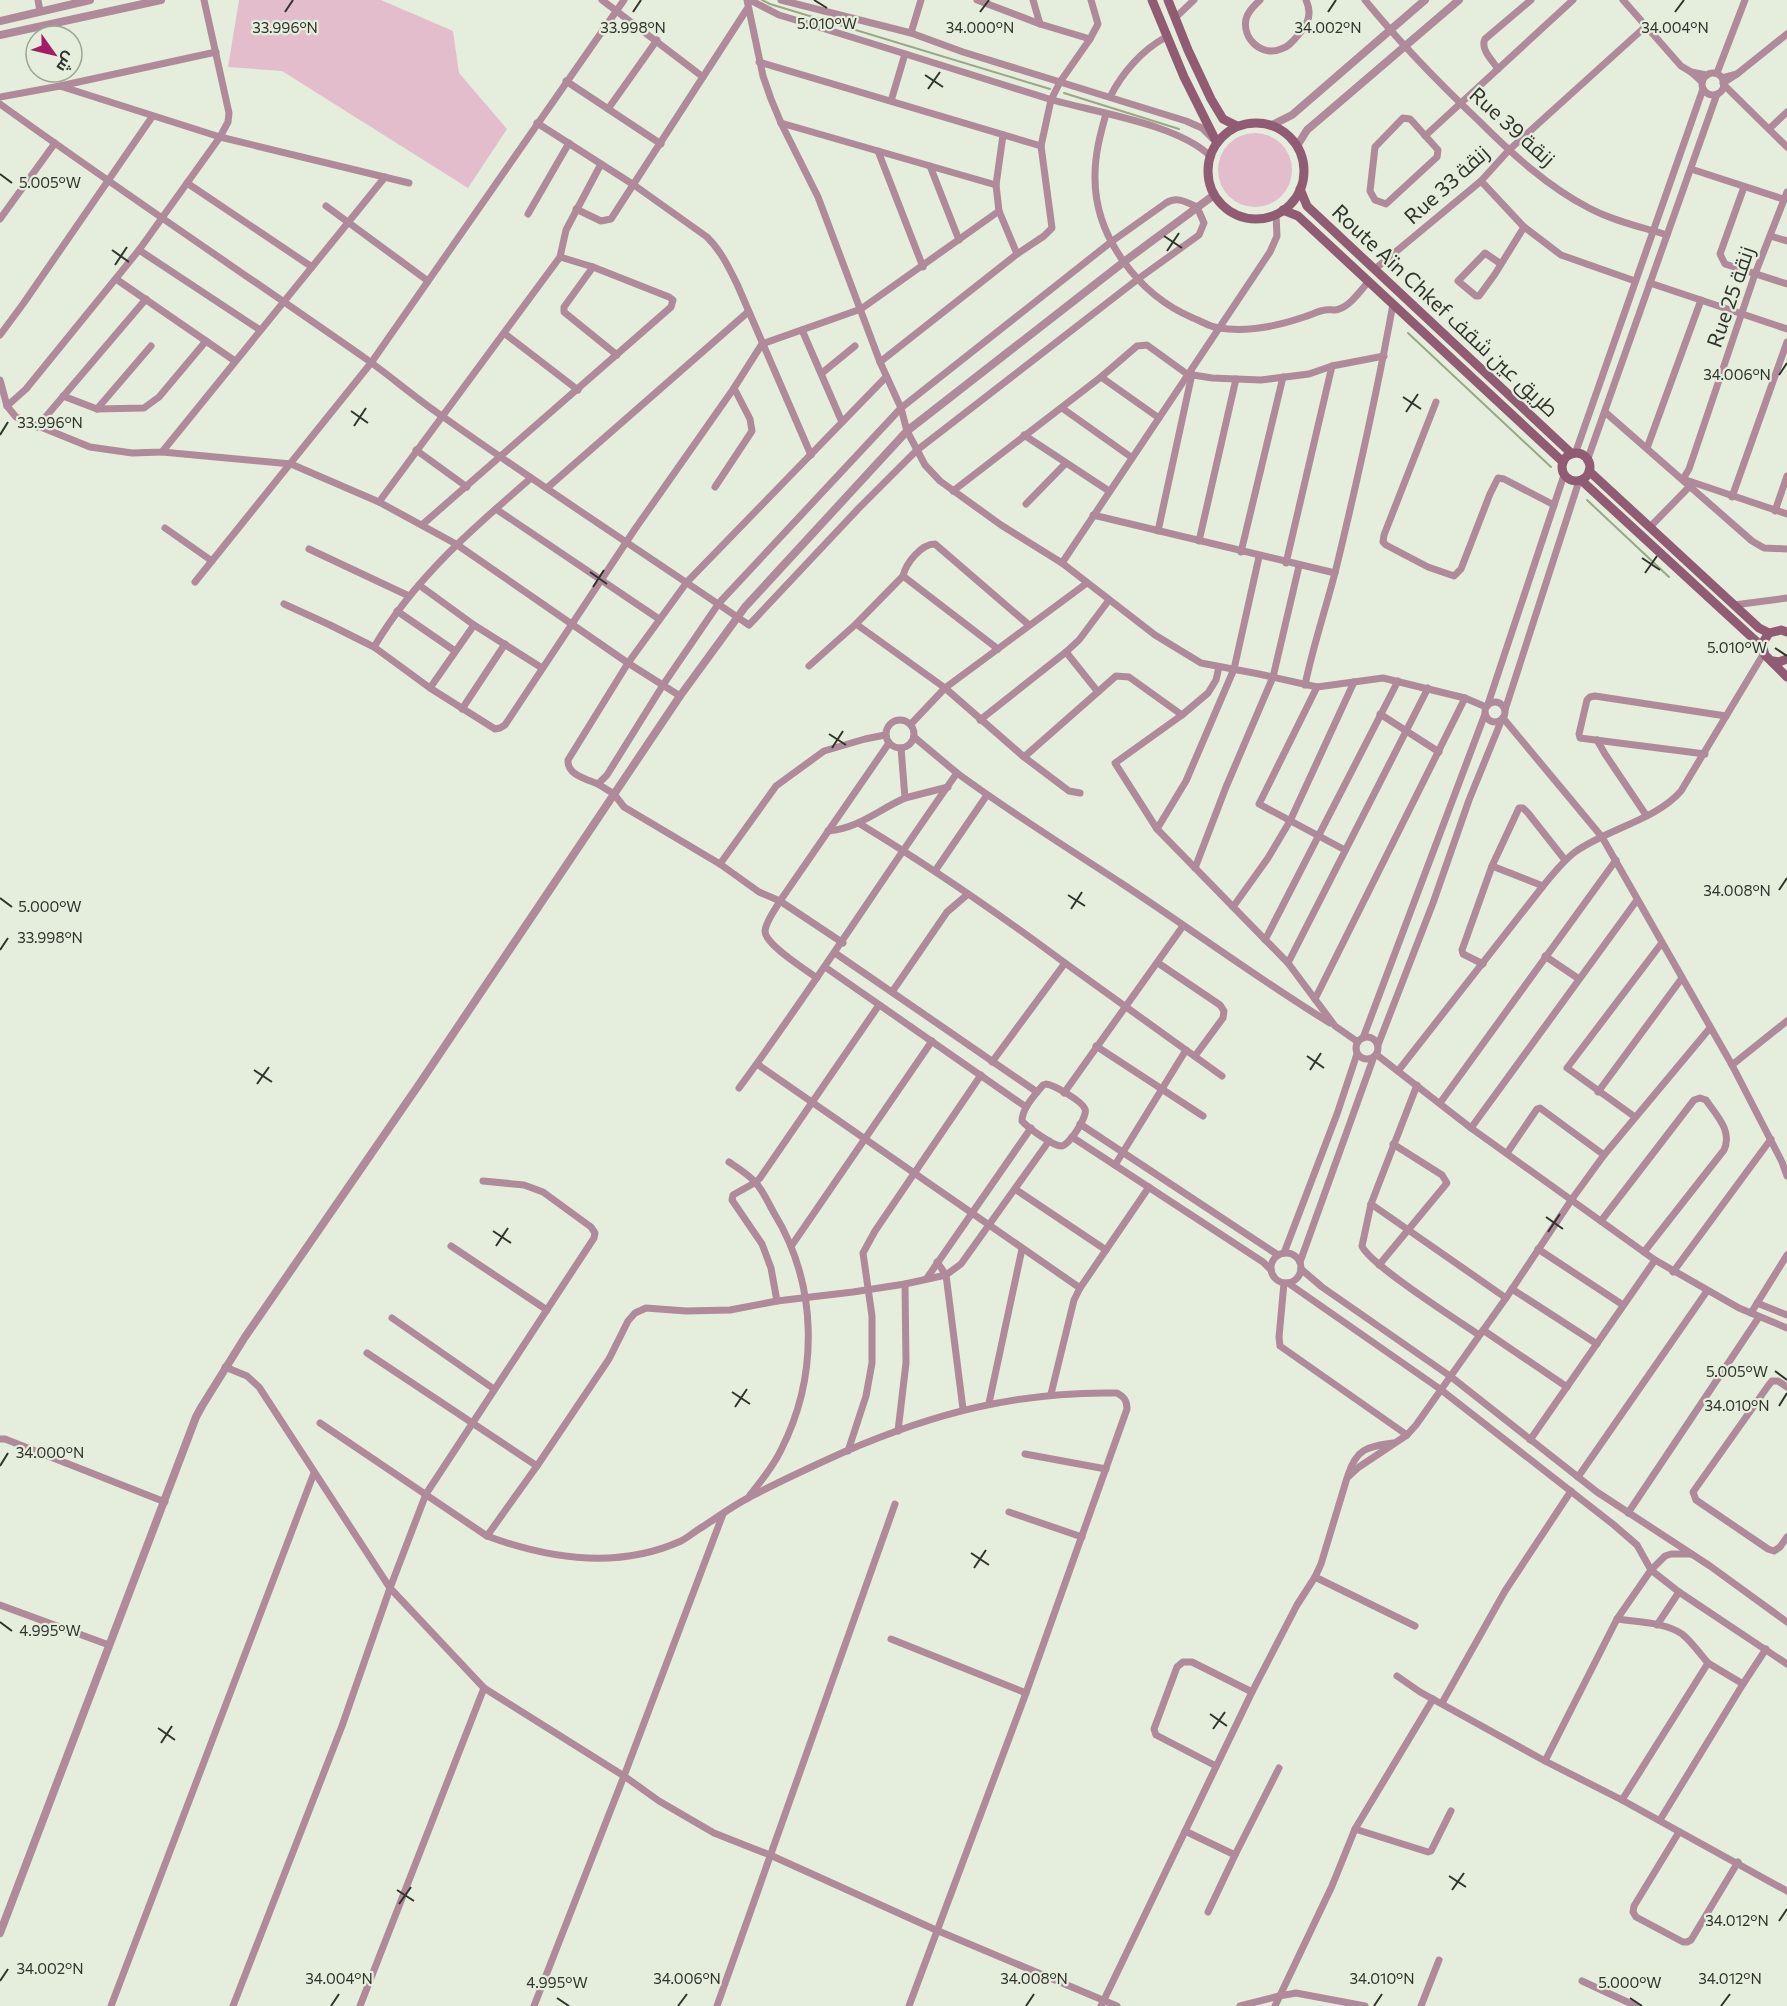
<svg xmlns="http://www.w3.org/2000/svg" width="1787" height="2006" viewBox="0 0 1787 2006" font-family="Commissioner,Cairo,sans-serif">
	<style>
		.green { fill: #e4bdcd }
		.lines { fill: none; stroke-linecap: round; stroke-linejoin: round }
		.stream { stroke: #96a884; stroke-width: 2 }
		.minor { stroke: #b08a9a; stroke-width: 7 }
		.tertiary { stroke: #b08a9a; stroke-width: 8 }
		.secondary { stroke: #915b73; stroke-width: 9 }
		.ticks { fill: none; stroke: #30342d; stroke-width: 2 }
		.labels { text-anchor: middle; stroke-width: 4.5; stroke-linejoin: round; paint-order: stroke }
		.street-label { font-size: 21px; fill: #30342d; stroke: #e5eedc }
		.ticks-label { font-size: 15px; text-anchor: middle; fill: #30342d; stroke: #e5eedc; stroke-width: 4.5; stroke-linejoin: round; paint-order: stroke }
	</style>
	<rect width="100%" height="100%" fill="#e5eedc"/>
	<g class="green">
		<polygon points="239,0 381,0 453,31 459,73 507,129 468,188 282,71 228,67"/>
		<circle cx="1255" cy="170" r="37"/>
	</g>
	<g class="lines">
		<g class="stream">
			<polyline points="762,0 770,4 1050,89"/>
			<polyline points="1064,93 1179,129"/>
			<polyline points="1408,333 1551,467"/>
			<polyline points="1587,500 1669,577"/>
		</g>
		<g class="minor">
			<polyline points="38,0 40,11"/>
			<polyline points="204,0 229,113 228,122 220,137 139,250 26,389 7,406 16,417 90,447 132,453 162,452 385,177"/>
			<polyline points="602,0 703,77"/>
			<polyline points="747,0 763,76 771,99 781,123 818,197 880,362 901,408 907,431 925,465 940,481 1001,525 1062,563 1155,635 1201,663 1259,674 1317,687 1383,678 1465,698 1486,707"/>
			<path d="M750,0l29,15c90,27 180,56 270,84 44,13 129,25 161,57"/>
			<polyline points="781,0 911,33 963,52 1186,121 1202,128 1213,139"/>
			<polyline points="977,0 1040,24 1090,39"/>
			<polyline points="1033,0 1040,24"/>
			<path d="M1260,0c-6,6 -12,11 -14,19 -4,20 16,38 35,30 8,-2 13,-9 18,-15 10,-10 13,-21 7,-34"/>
			<path d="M1365,0c35,43 73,82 113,120 33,33 70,67 111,88 24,13 53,19 78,27"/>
			<polyline points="1623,0 1681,66 1691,72"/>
			<polyline points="1175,18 1194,0"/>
			<polyline points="911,33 921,0"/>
			<polyline points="759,62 1041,146"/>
			<path d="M1498,69c-6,-9 -18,-20 -13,-30l46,-39"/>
			<polyline points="1717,73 1745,0"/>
			<circle cx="1713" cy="84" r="11"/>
			<polyline points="1737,74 1787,34"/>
			<polyline points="1722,78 1737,74 1723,83"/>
			<polyline points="566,81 661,144"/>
			<polyline points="1702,82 1691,72 1707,75"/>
			<polyline points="1724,85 1787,147"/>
			<polyline points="60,86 220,137 409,183"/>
			<polyline points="0,97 60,86 216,52"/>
			<path d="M1110,97c12,-24 32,-47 56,-60"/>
			<polyline points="891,101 905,54"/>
			<path d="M0,104c122,88 246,171 369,257 25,18 48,38 73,55 101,72 205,139 307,209l109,-116 58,-58 222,-172 61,-44 5,-12 -7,-16c-11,-5 -20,-11 -31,-4l-55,39 -210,166 -182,195 -56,82 -56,90 -9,9c-12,-5 -31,-9 -30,-24l60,-97 59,-81 199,-205"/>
			<polyline points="608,109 657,40"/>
			<path d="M1106,114c-6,21 -11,40 -11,62 -1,61 44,119 98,142 8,3 17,9 26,10 27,4 59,-2 85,-11 7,-2 14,-6 21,-7 5,-1 10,1 14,-1 12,-4 22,-19 30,-28"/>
			<polygon points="1403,118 1410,119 1413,122 1438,150 1437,157 1386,204 1375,200 1370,191 1375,147"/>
			<path d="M537,123l97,62 73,52c14,14 21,29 30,47l74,171"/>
			<polyline points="781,123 996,185"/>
			<polyline points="1770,128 1787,112"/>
			<polyline points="1003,135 996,185 999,211 1017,254"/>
			<polyline points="1425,136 1573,0"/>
			<polyline points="878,151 923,267"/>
			<polyline points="930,166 959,240"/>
			<polyline points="1691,169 1783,199"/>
			<polyline points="1481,181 1523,226 1561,255 1635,281"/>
			<polyline points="187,183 312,267"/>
			<polyline points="1744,187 1720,254 1725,264 1787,284"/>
			<polyline points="1787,192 1755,274 1689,469 1683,479 1787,514"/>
			<polyline points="326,206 428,281"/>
			<polyline points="576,209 601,221 611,219 747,9"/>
			<polyline points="528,214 569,143"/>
			<polyline points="0,219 55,143"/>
			<polyline points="1770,236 1787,241"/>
			<polyline points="139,250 260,330"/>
			<polyline points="1501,264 1485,253 1458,281 1476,296 1479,296 1495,274 1524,227"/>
			<polyline points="593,267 564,307 564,312 617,355"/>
			<polyline points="1375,269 1481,181 1509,150 1645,27"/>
			<polyline points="116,279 235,361"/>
			<polyline points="1650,283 1787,329"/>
			<polyline points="802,330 842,422"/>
			<polyline points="504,333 578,390"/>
			<polyline points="0,335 23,304 152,117"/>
			<polyline points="880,362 1017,254 1044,236 1052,228 1041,146 1051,100 1060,82 1090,39 1098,24 1091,0"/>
			<polyline points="822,373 855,346"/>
			<polyline points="1101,377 1159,418"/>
			<polyline points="0,380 7,406"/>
			<polyline points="63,396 97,409 144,408 159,397 206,341"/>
			<polyline points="1436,402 1384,535 1383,542 1386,545 1428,567 1454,576 1461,569 1490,494 1498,478 1504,479 1554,505"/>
			<polyline points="1062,408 1131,457"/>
			<polyline points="97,409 151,346"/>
			<polyline points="1605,412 1752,541 1764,548 1787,549"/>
			<polyline points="37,427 146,299"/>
			<polyline points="1024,435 1109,491"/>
			<polyline points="1647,448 1701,300"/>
			<polyline points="416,450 467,487"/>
			<polyline points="162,452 291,464 379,502 456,544 628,663 680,696"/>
			<polyline points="1575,454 1703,89"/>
			<polyline points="1587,461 1717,94"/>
			<polyline points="715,487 752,431 750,419 734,388"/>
			<polyline points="547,488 748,312"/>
			<polyline points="953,491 1101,377 1137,346 1147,345 1187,374 1212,378 1261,380 1309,374 1332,366 1384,356"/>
			<polyline points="1732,497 1787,342"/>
			<polyline points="379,502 560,257 566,230 601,164"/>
			<polyline points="1026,504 1065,464"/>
			<polyline points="496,509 659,619"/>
			<polyline points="1775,511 1787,476"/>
			<polyline points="1093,515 1335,573"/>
			<polyline points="423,524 671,307 673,300 669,297 593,267 560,257"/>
			<polyline points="1650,527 1690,486"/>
			<polyline points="165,528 212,561"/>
			<polyline points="1158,531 1192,374"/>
			<polyline points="1199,541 1236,379"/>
			<polyline points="309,549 409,596"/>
			<polyline points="1241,552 1283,377"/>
			<polyline points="1062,563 1270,252 1277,236 1276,214"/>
			<polyline points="1286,563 1332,366"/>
			<polyline points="195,582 371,363 624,0"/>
			<polyline points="419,585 474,625 542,668"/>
			<polyline points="284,604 330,625 374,647 430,688 495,729 500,728 505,725 635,529 734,388 762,344 861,309 999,211"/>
			<polyline points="1734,605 1787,598"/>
			<polyline points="397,611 455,651"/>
			<polyline points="856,624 903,576"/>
			<path d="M374,647c40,-68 98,-118 157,-169"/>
			<path d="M998,649l-95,-73c3,-13 18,-32 32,-32l94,81"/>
			<polyline points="1066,652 1098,692"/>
			<polyline points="809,666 856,624 945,688 1024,757 1069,791 1080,793"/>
			<polyline points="1219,667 1216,680 1208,693 1182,715 1115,763 1157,829 1288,963 1335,1026 1358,1042"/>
			<path d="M1305,685c8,-39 21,-77 31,-116 21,-87 41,-176 57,-265"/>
			<polyline points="1317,687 1259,804 1345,850"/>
			<polyline points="430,688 474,625"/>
			<circle cx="1495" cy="712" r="10"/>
			<polyline points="1488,704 1564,475"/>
			<polyline points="462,709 505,644"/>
			<polyline points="1505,710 1579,481"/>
			<polyline points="1380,714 1439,752"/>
			<polyline points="1503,718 1602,837 1732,1065 1782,1162 1787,1176"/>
			<circle cx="900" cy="734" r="14"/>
			<polyline points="980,720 1066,652 1079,640 1109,600"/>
			<polyline points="911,724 945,688 1087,583"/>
			<polyline points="1597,740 1605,754 1646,815"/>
			<polyline points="1705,754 1580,738 1579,734 1587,700 1590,697 1595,696 1726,716"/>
			<polyline points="1024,757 1116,676 1129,677 1182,715"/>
			<path d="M957,773c53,39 109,74 164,110 70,46 137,96 209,140"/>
			<polyline points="598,784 614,794 624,807 720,864"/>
			<polyline points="905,798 948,787"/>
			<path d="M860,824c71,43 139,90 205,139"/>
			<polyline points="1157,829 1186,781 1234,669 1259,557"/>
			<path d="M828,831c31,-3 50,-21 77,-33l-4,-50"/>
			<polyline points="1492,866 1543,886"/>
			<polyline points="1195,868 1226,787 1273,677 1299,566"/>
			<polyline points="935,871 987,795"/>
			<polyline points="1233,907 1268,858 1290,821 1354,682"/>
			<polyline points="1265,940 1398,681"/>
			<polyline points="843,943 780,901 759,892 720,864 776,786 824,751 865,739 885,735"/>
			<polyline points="835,953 1037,1092"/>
			<polyline points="1545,956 1579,979"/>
			<polyline points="1158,963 1220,1005 1224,1011 1223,1018 1195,1056"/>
			<polyline points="1288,963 1428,688"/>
			<polyline points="1483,964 1463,954 1462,950 1492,866 1519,808 1523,808 1528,813 1565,860"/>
			<polyline points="825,967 1026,1107"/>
			<path d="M817,978c-12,-9 -52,-33 -52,-47 1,-10 10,-21 15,-30l109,-158"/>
			<polyline points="892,992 947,912 968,894"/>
			<polyline points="1315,999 1465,698"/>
			<circle cx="1367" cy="1048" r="11"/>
			<polyline points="1363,1038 1485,714"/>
			<polyline points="1378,1045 1433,903 1469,800 1502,719"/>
			<polyline points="1096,1046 1203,1116"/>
			<polyline points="1377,1055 1471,1128 1655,1260 1739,1308 1787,1328"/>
			<polyline points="992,1062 1065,963 1222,1076"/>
			<polyline points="757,1064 1080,1288"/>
			<polyline points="1732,1065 1787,1021"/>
			<path d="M1398,1071l145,-185c10,-12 20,-25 32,-34 32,-23 81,-32 106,-61l83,-138"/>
			<path d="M1046,1084c8,1 36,17 39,25 3,7 -16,37 -24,37 -8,0 -34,-19 -39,-25 0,-13 13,-26 21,-36z"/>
			<path d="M1417,1085l-46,119 -9,42c7,18 95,74 117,89"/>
			<path d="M739,1088c76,-103 144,-211 218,-315l-43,-36"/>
			<polyline points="1598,1092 1682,978"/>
			<polyline points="1064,1093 1183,926"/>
			<polyline points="1440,1103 1616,860"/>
			<polyline points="1635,1117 1567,1068 1661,944"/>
			<polyline points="1080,1124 1278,1255"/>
			<polyline points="1471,1128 1637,900"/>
			<polyline points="1072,1137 1263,1262 1271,1270"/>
			<polyline points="1507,1153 1537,1109 1540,1108 1604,1155"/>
			<path d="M729,1162c9,6 19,12 26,20 8,8 13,21 19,31 44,72 45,162 7,237 -8,17 -20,31 -31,45"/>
			<polyline points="1115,1165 1186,1050"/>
			<polyline points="1015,1189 1106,1250"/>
			<polyline points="1371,1204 1506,1298"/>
			<path d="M1601,1221l93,-121 6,-2 6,2c10,15 27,31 18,50l-80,102"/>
			<polyline points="792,1245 932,1041"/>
			<polyline points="451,1246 547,1310"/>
			<polyline points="1538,1249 1623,1305"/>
			<circle cx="1286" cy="1268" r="15"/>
			<polyline points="1284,1253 1337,1114 1357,1054"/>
			<polyline points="937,1262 946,1275 963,1409"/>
			<polyline points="1300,1262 1373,1059"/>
			<polyline points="1379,1265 1447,1183 1442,1175 1393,1144"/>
			<polyline points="1301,1269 1322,1287 1450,1376 1597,1492 1710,1566 1787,1622"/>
			<polyline points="1673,1272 1771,1139"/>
			<polyline points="927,1278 1031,1128"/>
			<polyline points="1284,1283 1279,1337 1280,1346 1407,1435"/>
			<polyline points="1288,1283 1440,1389 1614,1525 1637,1545 1651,1570 1679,1592 1787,1664"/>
			<polyline points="1512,1289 1597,1344"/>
			<polyline points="777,1301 771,1268 762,1244 732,1200 733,1195 756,1182 760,1178 879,1005"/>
			<polyline points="1757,1303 1787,1315"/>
			<polyline points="1751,1313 1787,1255"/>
			<polyline points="392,1318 494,1389"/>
			<polyline points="1483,1330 1567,1387"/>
			<polyline points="367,1353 537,1466"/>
			<polyline points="225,1367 247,1376 259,1387 390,1588 484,1688 624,1776 659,1801 714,1833 770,1855 936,1930 1117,2006"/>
			<polyline points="1787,1387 1778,1381 1772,1381 1768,1386 1693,1492 1696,1500 1768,1549 1774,1551 1780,1547 1787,1537"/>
			<polyline points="1051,1394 1074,1300 1080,1288 1149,1187"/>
			<polyline points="989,1403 1022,1249"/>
			<path d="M320,1423l167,113c62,23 132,33 194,5 8,-4 15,-11 23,-15 15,-10 30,-21 46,-29 30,-16 63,-31 94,-45 90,-39 175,-61 273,-59 7,4 10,7 10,16l-101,284 -117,313"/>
			<polyline points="898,1431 906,1363 905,1284"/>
			<polyline points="0,1439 5,1439 165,1502"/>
			<polyline points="1530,1440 1655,1260"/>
			<polyline points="848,1451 866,1396 872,1363 872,1316 863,1253 875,1231 981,1075"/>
			<polyline points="1025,1454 1106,1469"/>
			<path d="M1348,1475c9,-27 19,-28 45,-32"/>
			<polyline points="1578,1477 1707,1291"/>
			<polyline points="1009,1512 1082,1537"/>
			<polyline points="1628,1513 1759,1317"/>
			<polyline points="487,1536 537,1466 609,1359 628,1321 635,1313 646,1308 686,1311 730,1310 777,1301 853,1292 905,1284 946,1275 961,1264 1049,1141"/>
			<polyline points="1315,1577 1321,1564 1347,1478 1359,1467 1407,1435 1416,1425 1506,1298 1572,1199 1604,1155 1710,1028"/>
			<polyline points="0,1605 109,1645"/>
			<path d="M1617,1619c20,3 48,3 65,15 10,8 18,20 26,29"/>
			<polyline points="1657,1625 1679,1592"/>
			<polyline points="891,1639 1026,1693"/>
			<polyline points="1397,1676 1420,1692 1545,1761 1622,1800 1787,1891"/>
			<polyline points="1743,1684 1766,1649"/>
			<polyline points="1442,1703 1505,1591 1571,1491"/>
			<polyline points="1545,1761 1617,1619 1651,1570 1665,1556 1671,1554 1691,1554"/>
			<polyline points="1216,1766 1156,1735 1154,1729 1177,1667 1183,1662 1192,1662 1252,1692"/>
			<polyline points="1622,1800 1708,1663 1743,1684 1660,1820"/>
			<polyline points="1355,1829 1428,1852 1431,1851 1451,1811"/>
			<polyline points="1185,1831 1235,1855 1279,1768"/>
			<polyline points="1679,1832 1634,1906 1633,1912 1636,1917 1683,1942 1687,1942 1691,1940 1738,1862"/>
			<polyline points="1208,1912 1235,1855"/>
			<polyline points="1582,1981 1636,2006"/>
			<polyline points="111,2006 314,1473"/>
			<polyline points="233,2006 342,1726 390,1588 426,1494 594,1238 595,1233 591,1227 543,1192 524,1185 483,1181"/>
			<polyline points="360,2006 484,1688"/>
			<polyline points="534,2006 624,1776 723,1514"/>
			<polyline points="717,2006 895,1504"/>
			<polyline points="1101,2006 1252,1692 1297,1605 1315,1577 1415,1626"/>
			<polyline points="1240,2006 1279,1996 1296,1993 1365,2006"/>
			<polyline points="1275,2006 1332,1886 1355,1829 1433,1699"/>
			<polyline points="1421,2006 1439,1960"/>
		</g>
		<g class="tertiary">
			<polyline points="0,21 90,0"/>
			<polyline points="0,35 161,0"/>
			<polyline points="1272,125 1292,115 1425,0"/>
			<polyline points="1297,146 1307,130 1459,0"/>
			<polyline points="0,1933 196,1417 202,1406 245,1337 420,1083 680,696 745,607 907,431 1125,261 1214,195"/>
		</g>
		<g class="secondary">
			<polyline points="1152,0 1184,77 1217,143"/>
			<polyline points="1168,0 1188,50 1211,99 1223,119 1237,126"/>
			<circle cx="1256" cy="171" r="48"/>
			<polyline points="1300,189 1307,206 1572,454"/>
			<polyline points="1283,210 1298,216 1563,462"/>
			<circle cx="1576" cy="467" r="14"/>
			<polyline points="1589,471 1759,628 1769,633"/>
			<polyline points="1581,480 1757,642 1762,650"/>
			<polyline points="1787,632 1781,630 1769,633 1762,644 1765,655 1787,677"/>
			<polyline points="1773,661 1779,662 1787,659"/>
		</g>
	</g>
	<path class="ticks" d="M814,0l13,8M285,12l8,-12M633,12l8,-12M980,12l9,-12M1328,12l8,-12M1675,12l9,-12M925,75l18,12M928,89l12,-17M0,174l12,9M1164,236l18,12M112,250l17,12M1167,251l12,-18M115,265l12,-18M1779,375l8,-12M1403,397l18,12M351,411l17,12M1406,412l12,-18M354,426l12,-18M0,435l8,-13M1642,558l18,12M590,572l17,12M1645,573l12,-17M593,587l11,-17M1775,648l12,8M829,734l17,11M832,748l11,-17M1779,890l8,-12M1068,895l17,11M0,898l12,9M1071,909l11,-17M0,950l8,-12M1307,1056l17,12M254,1070l18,12M1310,1070l11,-17M257,1084l12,-17M1546,1217l17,12M493,1231l18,12M1548,1232l12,-18M496,1246l12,-18M1775,1371l12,9M732,1392l18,12M1779,1406l8,-13M735,1407l12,-18M0,1466l8,-13M971,1553l18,12M974,1568l12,-18M0,1622l12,9M1210,1714l17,12M158,1728l17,12M1213,1729l12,-17M161,1743l11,-17M1449,1876l17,11M397,1890l17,11M1452,1890l12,-17M399,1904l12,-17M1779,1921l8,-12M0,1981l8,-12M557,1998l12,8M1630,1998l12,8M331,2006l8,-12M678,2006l9,-12M1026,2006l8,-12M1374,2006l8,-12M1721,2006l9,-12"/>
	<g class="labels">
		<g class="street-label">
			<text transform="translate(1512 127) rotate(42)" y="7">Rue 39 زنقة</text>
			<text transform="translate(1447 185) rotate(-42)" y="7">Rue 33 زنقة</text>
			<text transform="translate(1731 297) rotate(-71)" y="7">Rue 25 زنقة</text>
			<text transform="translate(1445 311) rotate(43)" y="7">Route Aïn Chkef طريق عين شقف</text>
		</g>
	</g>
	<g class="ticks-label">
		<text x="827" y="29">5.010°W</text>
		<text x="285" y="33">33.996°N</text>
		<text x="633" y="33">33.998°N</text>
		<text x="980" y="33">34.000°N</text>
		<text x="1328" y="33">34.002°N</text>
		<text x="1675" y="33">34.004°N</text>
		<text x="50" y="188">5.005°W</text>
		<text x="1737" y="380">34.006°N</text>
		<text x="50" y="428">33.996°N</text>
		<text x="1737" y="653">5.010°W</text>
		<text x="1737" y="896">34.008°N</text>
		<text x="50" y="912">5.000°W</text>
		<text x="50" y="943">33.998°N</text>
		<text x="1737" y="1377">5.005°W</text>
		<text x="1737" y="1411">34.010°N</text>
		<text x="50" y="1458">34.000°N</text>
		<text x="50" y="1636">4.995°W</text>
		<text x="1737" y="1926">34.012°N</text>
		<text x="50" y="1974">34.002°N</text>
		<text x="339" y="1984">34.004°N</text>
		<text x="687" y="1984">34.006°N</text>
		<text x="1034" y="1984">34.008°N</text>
		<text x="1382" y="1984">34.010°N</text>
		<text x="1730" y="1984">34.012°N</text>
		<text x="557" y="1988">4.995°W</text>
		<text x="1630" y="1988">5.000°W</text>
	</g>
	<g transform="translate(54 54) rotate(124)"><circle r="28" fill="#e5eedc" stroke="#9da496" stroke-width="1.5"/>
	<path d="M0-4.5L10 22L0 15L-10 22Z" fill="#a21c68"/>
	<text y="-9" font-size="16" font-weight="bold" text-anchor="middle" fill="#30342d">ش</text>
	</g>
</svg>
